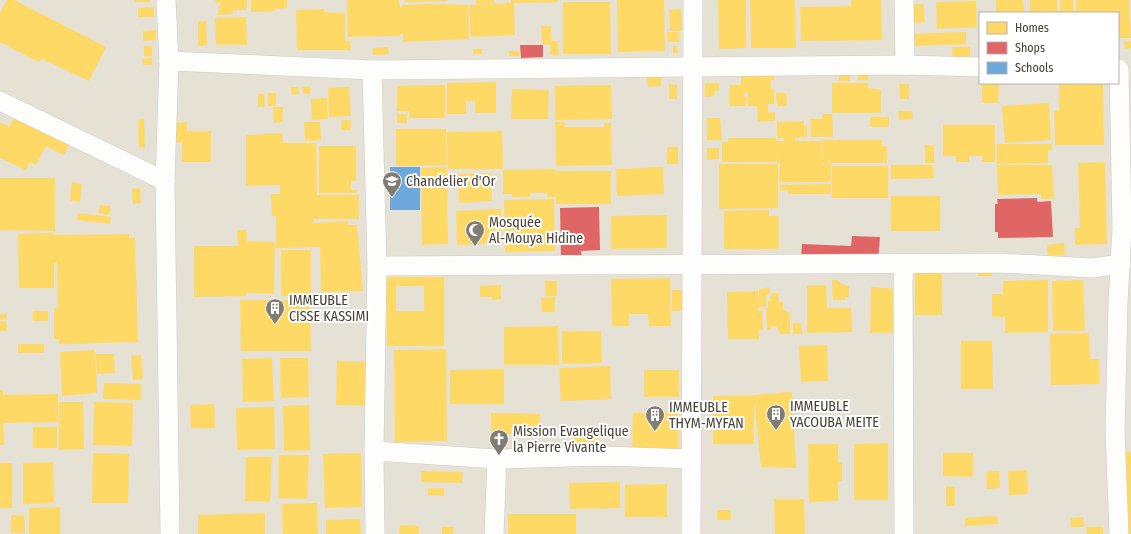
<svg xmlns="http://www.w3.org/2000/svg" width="1131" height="534" viewBox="0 0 1131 534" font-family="'Fira Sans Condensed',sans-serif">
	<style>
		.residential { fill: #e5e1d5; fill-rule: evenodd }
		.homes { fill: #ffd966; fill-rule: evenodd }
		.shops { fill: #e06666 }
		.schools { fill: #6fa8dc }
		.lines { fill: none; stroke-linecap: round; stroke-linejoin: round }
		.minor-casing { stroke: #ceccc6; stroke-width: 20 }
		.minor { stroke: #fdfdfc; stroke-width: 19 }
		.labels { text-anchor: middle; stroke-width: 4; stroke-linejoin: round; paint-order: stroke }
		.poi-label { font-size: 14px; fill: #474034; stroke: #fff; text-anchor: start }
	</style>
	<rect width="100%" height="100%" fill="#f0efe8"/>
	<path class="residential" d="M0,0h1131v534h-1131zM980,13h138v70h-138z"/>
	<g class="homes">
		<polygon points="7,0 14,0 106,47 89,81 42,59 38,62 0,42 0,13"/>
		<rect x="135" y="0" width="15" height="2"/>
		<polygon points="215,0 247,0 247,10 233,10 233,14 218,15 219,6 223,6 220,6 220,2 216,3"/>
		<polygon points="251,0 287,0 287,8 275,9 275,11 251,12"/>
		<polygon points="347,0 399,0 400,7 402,7 402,5 431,4 468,5 469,39 403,42 403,34 400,34 400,36 348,37"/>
		<polygon points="405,0 447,0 447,1 405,2"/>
		<polygon points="476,0 494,0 494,3 476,4"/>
		<polygon points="511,0 558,0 558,2 514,3 515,35 471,37 469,5 511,3"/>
		<polygon points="617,0 664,0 665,51 618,52"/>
		<polygon points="718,0 746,0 746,48 719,49"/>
		<polygon points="750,0 795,0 796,48 751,48"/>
		<polygon points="851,0 881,0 882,40 801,41 800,7 851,6"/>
		<polygon points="996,0 1023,0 1024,13 996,13"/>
		<polygon points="1030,0 1057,0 1058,13 1030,13"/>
		<polygon points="1060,0 1073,0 1074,13 1060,13"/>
		<polygon points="1076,0 1129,0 1131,38 1118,38 1118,13 1076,13"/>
		<polygon points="976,1 977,27 937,29 936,2"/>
		<polygon points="563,2 610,2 611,54 563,54"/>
		<polygon points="912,4 923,4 925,22 914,23"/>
		<polygon points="154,7 154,17 138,17 138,8"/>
		<polygon points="324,9 324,12 345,13 345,41 350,41 351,50 297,50 296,10"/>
		<polygon points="681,9 682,31 670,31 669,10"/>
		<polygon points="246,17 247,45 216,45 215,18"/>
		<polygon points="206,21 207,45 198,46 198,22"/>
		<polygon points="541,26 551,26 551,41 558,41 559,56 550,54 550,45 542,44"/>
		<polygon points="156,30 156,40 143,41 143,31"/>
		<polygon points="667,32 679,32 679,42 668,42"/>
		<polygon points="966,32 966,44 911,46 911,34"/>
		<polygon points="1131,41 1131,48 1125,49 1124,42"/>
		<rect x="144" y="46" width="8" height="10"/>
		<polygon points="673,46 676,46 679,53 673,53"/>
		<polygon points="388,47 389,54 373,55 372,48"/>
		<polygon points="952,47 970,47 970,58 953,58"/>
		<rect x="473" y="49" width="9" height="5"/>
		<rect x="509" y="51" width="10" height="5"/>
		<polygon points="152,58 152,65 143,65 142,59"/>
		<polygon points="870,68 868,80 858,80 858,73"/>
		<rect x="839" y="71" width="11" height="10"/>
		<polygon points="647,76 661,76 661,86 648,87"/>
		<polygon points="741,76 774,76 774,80 771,80 771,89 774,89 774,104 766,104 766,106 768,106 768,113 775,112 775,121 758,122 757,106 748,106 748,93 744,93 744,97 747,97 746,106 729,106 730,85 741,85"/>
		<polygon points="496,82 496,113 475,113 475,101 466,101 466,114 447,114 447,83"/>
		<polygon points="705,83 719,83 719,91 714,91 714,96 705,97"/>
		<polygon points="832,83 868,83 868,88 881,90 881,113 832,113"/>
		<polygon points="982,83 999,83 998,103 982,103"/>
		<polygon points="1059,83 1103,83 1104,145 1055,145 1054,111 1059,110"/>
		<polygon points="669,84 677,85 677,99 669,99"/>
		<polygon points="899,84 909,84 909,99 900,99"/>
		<polygon points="445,85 445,118 409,118 410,111 397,111 397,86"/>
		<polygon points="611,85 612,119 555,120 555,86"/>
		<polygon points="310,86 310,94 303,94 302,87"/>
		<polygon points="291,87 298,87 299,94 292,95"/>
		<polygon points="349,87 351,116 329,117 328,88"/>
		<polygon points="512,89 549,90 548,119 511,119"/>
		<rect x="268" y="93" width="8" height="13"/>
		<polygon points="776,93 786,93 787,106 777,106"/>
		<polygon points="258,94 264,94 265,107 258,107"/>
		<polygon points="327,98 328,119 312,120 311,99"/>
		<polygon points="1049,103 1051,140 1005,143 1002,106"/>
		<polygon points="273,107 283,107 283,122 274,123"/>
		<polygon points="898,111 912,111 913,119 899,120"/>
		<rect x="397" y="114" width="10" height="9"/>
		<polygon points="822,114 832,114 833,137 811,137 810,119 822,119"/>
		<polygon points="14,117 69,145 64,155 46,146 36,165 30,162 26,170 0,158 0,122 9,127"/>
		<rect x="870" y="117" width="19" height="10"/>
		<polygon points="707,118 720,118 722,140 707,140"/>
		<polygon points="144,119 145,147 139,148 138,120"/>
		<rect x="341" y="120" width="10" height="10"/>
		<polygon points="804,121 804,126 807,126 807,137 795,138 795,141 821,141 822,164 831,164 831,182 779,182 780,163 777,163 777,157 776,162 722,162 722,142 728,142 728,138 776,138 776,141 784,141 784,138 777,138 777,122"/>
		<polygon points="187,122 187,131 211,131 211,162 182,162 182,142 176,143 175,123"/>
		<polygon points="304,122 320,122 321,140 305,141"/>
		<polygon points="555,122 565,122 565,127 604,127 604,123 611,123 612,165 556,166"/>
		<polygon points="943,125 995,125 995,162 982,162 982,156 969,156 969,162 956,162 956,156 943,156"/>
		<polygon points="396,129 446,129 447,165 396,166"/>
		<polygon points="502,131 503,169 448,169 447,132"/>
		<polygon points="282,133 283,143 316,143 317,195 359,195 359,219 313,219 313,223 348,221 348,225 357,225 363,291 321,292 320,247 276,248 276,216 272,216 271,194 280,194 280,185 246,186 246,135"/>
		<polygon points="822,140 882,140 882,146 887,146 887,163 822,163"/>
		<polygon points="997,144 1052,144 1052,150 1048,150 1048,163 997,164"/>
		<rect x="925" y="145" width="9" height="18"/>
		<polygon points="319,146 356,146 356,181 351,181 351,190 357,190 356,193 319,193"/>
		<rect x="667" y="147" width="11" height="17"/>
		<polygon points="707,148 719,148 719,159 707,160"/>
		<polygon points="1105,162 1107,244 1075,245 1075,228 1080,228 1078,163"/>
		<polygon points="719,164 778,164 778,208 719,209"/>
		<polygon points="891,165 933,165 934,178 891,179"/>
		<polygon points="997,165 1052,165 1054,199 1041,199 1041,194 998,195"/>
		<rect x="832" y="166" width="56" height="32"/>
		<polygon points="447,167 448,244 422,245 421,168"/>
		<polygon points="663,167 664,194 617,196 616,169"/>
		<polygon points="555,169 556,177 556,171 611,171 611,204 556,204 556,197 547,197 547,193 530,193 530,197 512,197 512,194 503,194 503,170"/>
		<polygon points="491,173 492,201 459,203 458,174"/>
		<polygon points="0,178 55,178 55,231 0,230"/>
		<polygon points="72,182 82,184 80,202 70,201"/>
		<polygon points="831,184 831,194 788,194 788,190 780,191 780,185"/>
		<polygon points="140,188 141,203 133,204 132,189"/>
		<rect x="891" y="196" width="49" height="35"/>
		<polygon points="554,199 555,251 505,252 504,200"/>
		<polygon points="100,205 111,206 109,215 98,213"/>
		<polygon points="501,209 502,243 457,245 456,211"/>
		<polygon points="769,210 769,216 779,216 779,249 724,249 724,211"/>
		<polygon points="78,213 111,217 110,224 77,220"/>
		<polygon points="667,215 667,248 611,249 611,216"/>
		<polygon points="237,230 246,230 247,241 275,242 274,294 246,293 246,296 194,297 194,246 238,246"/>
		<polygon points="53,233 53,235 129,234 129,238 135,237 138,342 59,344 59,339 54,339 54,308 58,308 57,262 54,263 54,288 19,288 18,234"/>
		<polygon points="1064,243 1065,255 1048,256 1047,245"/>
		<rect x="281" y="250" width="30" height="46"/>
		<polygon points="978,266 993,266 992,276 978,276"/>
		<rect x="915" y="267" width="27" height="48"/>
		<path d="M386,277h58v69h-57zM396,286h28v25h-28z"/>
		<polygon points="670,278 671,326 649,326 648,314 629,314 629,326 612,326 611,279"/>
		<polygon points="832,280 837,280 842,284 849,286 849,297 845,297 845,300 833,300"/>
		<polygon points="1048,280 1048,332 1005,333 1005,317 992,317 992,294 1003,294 1003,281"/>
		<polygon points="1083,280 1085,331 1053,331 1052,281"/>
		<polygon points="545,281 557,281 557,296 546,296"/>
		<polygon points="501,285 501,299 492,300 492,297 480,297 480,286"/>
		<polygon points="826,285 827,308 851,308 852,332 807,333 807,286"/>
		<polygon points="769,287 770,294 767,294 766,297 766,307 759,307 759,290"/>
		<polygon points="871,287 897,289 896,333 870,333"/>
		<rect x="672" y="290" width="14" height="21"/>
		<polygon points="758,291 759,311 762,311 763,330 759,330 759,339 728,339 727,292"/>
		<polygon points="772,293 778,293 779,302 783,302 783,310 790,313 790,334 780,334 777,326 771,326 771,330 767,330 766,308 768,308 768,301 770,301 770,296 772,296"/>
		<polygon points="555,297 555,312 542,312 541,298"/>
		<polygon points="240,300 310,300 311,351 241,351"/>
		<rect x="33" y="311" width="15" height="10"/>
		<rect x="0" y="314" width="7" height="5"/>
		<polygon points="6,321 7,331 0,331 0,322"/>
		<polygon points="793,323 801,323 802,334 793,334"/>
		<polygon points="558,326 559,365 504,365 504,327"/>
		<polygon points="562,331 601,331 602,363 562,364"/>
		<polygon points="1089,333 1090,359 1099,359 1100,384 1051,385 1050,334"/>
		<polygon points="961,341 992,341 993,389 961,389"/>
		<rect x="18" y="344" width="26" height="9"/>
		<polygon points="827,345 828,381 801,382 799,346"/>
		<polygon points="446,349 447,441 395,442 394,350"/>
		<polygon points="95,350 97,393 62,396 60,352"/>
		<polygon points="96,354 114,354 115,373 97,374"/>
		<polygon points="141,355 143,379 133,380 131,356"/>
		<polygon points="272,358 274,401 243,402 242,359"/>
		<polygon points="280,358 308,358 309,397 281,398"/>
		<polygon points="337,361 371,362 369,406 336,405"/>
		<polygon points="610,366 611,399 561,401 559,368"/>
		<polygon points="504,369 504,404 450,404 450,370"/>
		<rect x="644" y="370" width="35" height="27"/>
		<polygon points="104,383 141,384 141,400 103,399"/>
		<polygon points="0,390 3,390 3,395 58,394 58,422 3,423 4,445 0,445"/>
		<polygon points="792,392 796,468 761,467 754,398 754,444 713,444 713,396 754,395"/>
		<polygon points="59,402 83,402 84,449 59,450"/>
		<polygon points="94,402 133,403 132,446 93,445"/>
		<polygon points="214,404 215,428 191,428 190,405"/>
		<polygon points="309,405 310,450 284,451 283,406"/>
		<polygon points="274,407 275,449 237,450 236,408"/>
		<polygon points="678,412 679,452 632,453 633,413"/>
		<polygon points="491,413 540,414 540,434 491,434"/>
		<rect x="33" y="427" width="24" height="21"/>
		<polygon points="597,430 597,447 572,448 572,431"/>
		<polygon points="888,443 888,500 854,500 854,444"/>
		<polygon points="808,444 838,444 838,462 842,462 842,481 838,481 838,501 809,502"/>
		<polygon points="1122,452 1131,452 1131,534 1126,534"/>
		<polygon points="93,453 129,454 128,503 92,503"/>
		<polygon points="361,453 362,507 325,508 323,454"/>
		<polygon points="943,453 973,453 973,477 943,476"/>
		<polygon points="279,455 309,455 307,499 278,498"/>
		<polygon points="246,457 272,457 270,502 245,501"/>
		<polygon points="53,462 54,503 23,504 23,463"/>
		<rect x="0" y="463" width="12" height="45"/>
		<polygon points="1027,470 1028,494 1009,495 1008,471"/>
		<polygon points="421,471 463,472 462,483 421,482"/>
		<polygon points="999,471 1000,488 987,489 986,472"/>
		<polygon points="620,482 620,508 570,509 569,483"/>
		<polygon points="667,484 667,517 625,517 625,485"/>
		<polygon points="946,486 955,487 955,506 946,506"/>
		<polygon points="428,488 444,488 444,496 428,495"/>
		<polygon points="774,499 804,499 805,534 775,534"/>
		<polygon points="317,503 318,534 283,534 282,504"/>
		<polygon points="60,507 60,534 29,534 29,508"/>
		<rect x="717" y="510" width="14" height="10"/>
		<polygon points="265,513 265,534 198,534 198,515"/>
		<rect x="508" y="514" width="68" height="20"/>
		<polygon points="11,515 24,515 25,533 11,533"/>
		<polygon points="997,516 998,524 965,526 965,518"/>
		<polygon points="1083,517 1084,527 1071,527 1070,518"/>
		<polygon points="360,519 361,534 326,534 326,520"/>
		<polygon points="400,525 419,526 419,534 399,534"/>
		<polygon points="442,527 454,527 453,534 442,534"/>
		<polygon points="1086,527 1103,527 1103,534 1087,534"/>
	</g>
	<g class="shops">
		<polygon points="520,45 543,45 543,57 521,58"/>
		<polygon points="1037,198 1037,202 1051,201 1053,237 998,238 998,232 995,232 995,204 998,204 997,199"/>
		<polygon points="599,207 600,250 581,251 582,257 561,257 560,208"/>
		<polygon points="852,236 880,237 878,261 801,259 802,244 851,246"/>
	</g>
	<rect class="schools" x="390" y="167" width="30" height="43"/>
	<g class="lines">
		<g class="minor-casing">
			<g id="minor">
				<polyline points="166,0 169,61 165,181 170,534"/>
				<polyline points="904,0 905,65"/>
				<polyline points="169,61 372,70 905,65 980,67"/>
				<polyline points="1119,69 1122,228 1118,303 1115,431 1119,534"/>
				<polyline points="372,70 377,266 374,451 375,534"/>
				<polyline points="0,101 165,181"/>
				<polyline points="377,266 1001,263 1092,268 1121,264"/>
				<polyline points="374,451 497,459 604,456 691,459"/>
				<polyline points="494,534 497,459"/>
				<polyline points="691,534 693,0"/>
				<polyline points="904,534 903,281 905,264"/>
			</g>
		</g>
		<use href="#minor" class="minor"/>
	</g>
	<defs>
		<g id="school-pin" transform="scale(1)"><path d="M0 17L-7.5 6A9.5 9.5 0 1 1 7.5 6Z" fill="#827d73" stroke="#fff"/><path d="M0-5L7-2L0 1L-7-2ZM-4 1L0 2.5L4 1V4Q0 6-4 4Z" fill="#fff"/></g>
		<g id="mosque-pin" transform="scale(1)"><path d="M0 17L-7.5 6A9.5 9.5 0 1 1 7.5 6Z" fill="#827d73" stroke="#fff"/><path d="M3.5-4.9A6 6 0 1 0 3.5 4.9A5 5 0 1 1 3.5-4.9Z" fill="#fff"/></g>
		<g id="building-pin" transform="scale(1)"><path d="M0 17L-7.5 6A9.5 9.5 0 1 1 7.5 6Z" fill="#827d73" stroke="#fff"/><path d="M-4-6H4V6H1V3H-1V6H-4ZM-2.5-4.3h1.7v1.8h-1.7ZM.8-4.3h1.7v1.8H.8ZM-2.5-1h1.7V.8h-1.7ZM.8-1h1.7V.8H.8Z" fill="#fff"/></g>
		<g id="church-pin" transform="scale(1)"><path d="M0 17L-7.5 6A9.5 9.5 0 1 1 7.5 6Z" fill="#827d73" stroke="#fff"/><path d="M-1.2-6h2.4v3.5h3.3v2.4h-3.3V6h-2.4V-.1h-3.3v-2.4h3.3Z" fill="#fff"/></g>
	</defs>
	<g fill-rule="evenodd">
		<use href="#school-pin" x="392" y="181"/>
		<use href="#mosque-pin" x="475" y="230"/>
		<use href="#building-pin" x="275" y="308"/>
		<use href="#building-pin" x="776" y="414"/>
		<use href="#building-pin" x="655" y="415"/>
		<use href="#church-pin" x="499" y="439"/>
	</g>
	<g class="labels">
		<g class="poi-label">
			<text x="406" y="186">Chandelier d'Or</text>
			<text x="489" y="227">Mosquée<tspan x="489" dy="16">Al-Mouya Hidine</tspan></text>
			<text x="289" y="305">IMMEUBLE<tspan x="289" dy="16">CISSE KASSIMI</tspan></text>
			<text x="790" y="411">IMMEUBLE<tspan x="790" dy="16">YACOUBA MEITE</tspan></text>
			<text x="669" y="412">IMMEUBLE<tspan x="669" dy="16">THYM-MYFAN</tspan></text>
			<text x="513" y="436">Mission Evangelique<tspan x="513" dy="16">la Pierre Vivante</tspan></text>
		</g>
	</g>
	<rect x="979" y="12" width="140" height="72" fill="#ffffff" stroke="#b5b3ae"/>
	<rect x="987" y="22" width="20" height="12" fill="#ffd966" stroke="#b5b3ae"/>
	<text x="1015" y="32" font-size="12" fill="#474034">Homes</text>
	<rect x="987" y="42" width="20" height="12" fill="#e06666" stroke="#b5b3ae"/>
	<text x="1015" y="52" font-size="12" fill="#474034">Shops</text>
	<rect x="987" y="62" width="20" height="12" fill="#6fa8dc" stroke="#b5b3ae"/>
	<text x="1015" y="72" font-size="12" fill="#474034">Schools</text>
</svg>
